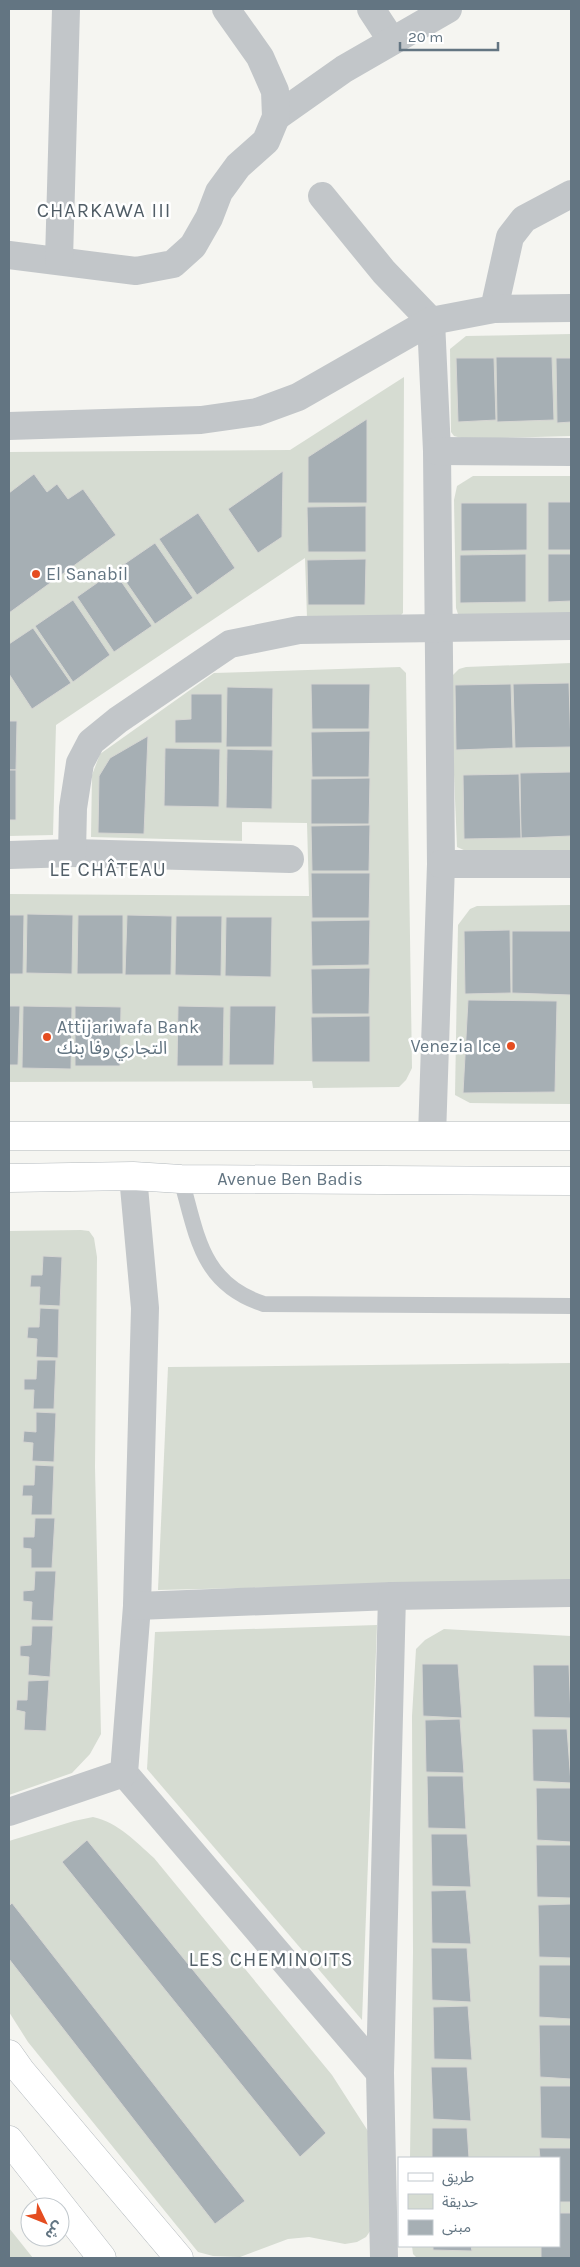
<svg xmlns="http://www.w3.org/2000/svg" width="580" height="2267" viewBox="0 0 580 2267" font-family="Karla,'Noto Sans Arabic',sans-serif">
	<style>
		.green { fill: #d6dcd2 }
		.building { fill: #a6afb4; stroke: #d6d6d3 }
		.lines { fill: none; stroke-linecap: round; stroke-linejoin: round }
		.secondary-casing { stroke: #b4babe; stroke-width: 29 }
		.lane { stroke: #c2c6c9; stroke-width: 16 }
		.street { stroke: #c2c6c9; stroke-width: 28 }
		.secondary { stroke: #fff; stroke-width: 28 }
		.poi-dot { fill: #e54d20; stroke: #fff; stroke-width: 2 }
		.labels { text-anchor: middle; stroke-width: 5; stroke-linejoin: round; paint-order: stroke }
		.poi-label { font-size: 18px; fill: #637582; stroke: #fff; text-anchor: start }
		.street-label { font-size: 18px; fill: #637582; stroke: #fff }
		.quarter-label { font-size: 20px; letter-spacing: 1px; fill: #515e67; stroke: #fff }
	</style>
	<rect width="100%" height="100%" fill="#f5f5f1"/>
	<g class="green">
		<polygon points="571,334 571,436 465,439 454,436 451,432 450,349 466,336"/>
		<polygon points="404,377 403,613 399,617 307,618 305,558 56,725 53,835 9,836 9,452 290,450"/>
		<polygon points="473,476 571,476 571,617 467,619 458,614 456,608 454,500 457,486"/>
		<polygon points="571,663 571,851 466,851 457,847 450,678 459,669 466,667"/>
		<polygon points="400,667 406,673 412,1068 406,1080 399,1087 313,1088 312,1081 9,1082 9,894 309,896 307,823 242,822 242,841 91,837 92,775 100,754 214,673"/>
		<polygon points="571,905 571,1104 470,1103 455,1095 458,925 470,909 477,906"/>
		<polygon points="81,1230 89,1231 94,1238 97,1257 95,1467 101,1734 90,1754 72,1773 9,1795 9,1231"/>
		<polygon points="571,1363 571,1580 158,1590 168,1367"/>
		<polygon points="377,1625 362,2020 147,1769 155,1632"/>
		<polygon points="444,1629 571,1636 571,2258 417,2258 413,2254 412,2246 559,2246 559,2158 410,2158 413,1952 412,1716 416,1649 425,1640"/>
		<path d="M93,1817c26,6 42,24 61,41l178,217 43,67v82l-9,13 -9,5 -12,2 -36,-7 -21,2 -48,18 -27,-1 -15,-4 -170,-210 -19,-30v-171l65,-20z"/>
		<polygon points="9,2227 9,2228 33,2258 9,2258"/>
	</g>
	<g class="building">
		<polygon points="496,357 552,357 554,420 497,422"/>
		<polygon points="456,358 494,358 496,420 458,422"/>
		<polygon points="556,358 571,358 571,422 557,423"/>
		<polygon points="367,419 367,503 308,503 308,457"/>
		<polygon points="283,471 282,537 258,553 228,509"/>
		<polygon points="34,474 47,492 57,484 68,499 83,489 116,535 9,613 9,493"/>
		<rect x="548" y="502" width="23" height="48"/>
		<polygon points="461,503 527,503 527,550 461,551"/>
		<polygon points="366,506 366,552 308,552 307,507"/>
		<polygon points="198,513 235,568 197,595 159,539"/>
		<polygon points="155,543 193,598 155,624 117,569"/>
		<polygon points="526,554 526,602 460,603 460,555"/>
		<polygon points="548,554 571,554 571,601 548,602"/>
		<polygon points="366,559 365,605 308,605 307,560"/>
		<polygon points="114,571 152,626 114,652 77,597"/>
		<polygon points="73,600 110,655 73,682 35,626"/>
		<polygon points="33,628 71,683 32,709 9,674 9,644"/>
		<polygon points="569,683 571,747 515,748 513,684"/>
		<polygon points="311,684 370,684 369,729 312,729"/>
		<polygon points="511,684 513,748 456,750 455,685"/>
		<polygon points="227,687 273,688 272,747 226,747"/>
		<polygon points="191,694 222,694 222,743 175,743 175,720 191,719"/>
		<polygon points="9,721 17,721 16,770 9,770"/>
		<polygon points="370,731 369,777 312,777 311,732"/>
		<polygon points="148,736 144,834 98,833 99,776 110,758"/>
		<polygon points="165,748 220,749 219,807 164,806"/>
		<polygon points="227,749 273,750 272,809 226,808"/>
		<rect x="9" y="770" width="7" height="50"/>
		<polygon points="571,772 571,836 521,838 520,773"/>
		<polygon points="519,774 521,838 464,839 463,775"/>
		<polygon points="370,778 369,824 311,824 311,779"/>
		<polygon points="370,825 369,871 312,871 311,826"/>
		<polygon points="311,873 370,873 369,918 312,918"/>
		<polygon points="27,914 73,915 72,974 26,973"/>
		<polygon points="9,915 24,915 23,974 9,974"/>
		<polygon points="78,915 123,915 123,974 77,974"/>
		<polygon points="127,915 172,916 171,975 125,975"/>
		<polygon points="176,916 222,916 221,976 175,975"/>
		<polygon points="226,917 272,917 271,977 225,976"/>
		<polygon points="370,920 369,965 312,966 311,921"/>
		<polygon points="510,930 511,993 465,994 464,931"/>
		<polygon points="512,931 571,931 571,995 512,993"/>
		<polygon points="370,968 369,1014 312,1014 311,969"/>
		<polygon points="468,1000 557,1001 555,1092 463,1093"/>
		<polygon points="9,1006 20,1006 18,1065 9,1065"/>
		<polygon points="23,1006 72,1007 71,1069 22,1068"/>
		<polygon points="75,1006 121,1007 120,1066 75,1066"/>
		<polygon points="178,1006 224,1007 223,1066 177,1066"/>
		<polygon points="230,1006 276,1006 274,1065 229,1065"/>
		<polygon points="370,1016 370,1062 312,1062 311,1017"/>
		<polygon points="43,1256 62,1257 60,1306 39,1305 40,1287 30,1287 31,1275 42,1275"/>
		<polygon points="40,1308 59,1309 58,1358 36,1357 37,1339 27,1338 28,1327 39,1327"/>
		<polygon points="37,1360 56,1360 54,1409 33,1409 34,1390 24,1390 24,1379 36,1379"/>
		<polygon points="36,1412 56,1413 54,1462 32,1461 33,1443 23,1442 24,1431 36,1432"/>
		<polygon points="35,1465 54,1466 52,1515 31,1515 32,1496 22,1496 23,1485 34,1485"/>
		<polygon points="35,1518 55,1518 52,1568 31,1568 31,1549 23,1548 23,1537 34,1537"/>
		<polygon points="35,1571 56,1571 53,1621 31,1620 32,1602 23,1601 23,1591 34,1590"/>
		<polygon points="32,1626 53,1626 50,1677 28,1675 29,1657 20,1656 20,1646 31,1645"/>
		<polygon points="422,1664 458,1664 462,1718 423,1716"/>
		<polygon points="533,1665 569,1665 571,1718 534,1717"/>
		<polygon points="49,1680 46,1731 24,1730 25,1712 16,1710 17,1700 27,1700 28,1681"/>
		<polygon points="460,1719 464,1773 426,1772 425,1720"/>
		<polygon points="532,1729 567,1729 571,1783 533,1781"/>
		<polygon points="427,1776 463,1776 466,1829 428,1828"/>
		<polygon points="536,1788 571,1788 571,1842 537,1840"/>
		<polygon points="431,1834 467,1834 471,1887 432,1886"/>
		<polygon points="87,1840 326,2133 300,2157 62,1862"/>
		<polygon points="536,1845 571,1845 571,1898 537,1897"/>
		<polygon points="466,1890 471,1944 432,1943 431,1891"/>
		<polygon points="12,1903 245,2201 215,2224 9,1959 9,1906"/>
		<polygon points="571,1904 571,1958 539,1957 538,1905"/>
		<polygon points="431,1948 467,1948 471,2002 432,2000"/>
		<polygon points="539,1965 571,1965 571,2019 539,2017"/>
		<polygon points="468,2006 472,2060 434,2059 433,2007"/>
		<polygon points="539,2025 571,2025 571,2079 540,2077"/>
		<polygon points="431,2067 467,2067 471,2121 433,2119"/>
		<polygon points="540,2086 571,2086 571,2139 541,2138"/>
		<polygon points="432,2128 467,2128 469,2158 432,2158"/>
		<polygon points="539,2148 571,2148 571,2202 559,2202 559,2158 540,2158"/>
		<polygon points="559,2213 571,2213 571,2258 541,2258 541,2246 559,2246"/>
		<polygon points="433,2246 471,2246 472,2251 433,2250"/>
	</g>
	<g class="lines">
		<g class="secondary-casing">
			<g id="secondary">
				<polyline points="9,1136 571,1136"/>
				<polyline points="9,1178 133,1176 181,1179 571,1181"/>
				<polyline points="9,2054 21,2071 179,2258"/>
				<polyline points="9,2140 102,2258"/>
			</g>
		</g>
		<path class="lane" d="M181,1179c16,56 20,105 83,125l307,2"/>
		<g class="street">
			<polyline points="371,9 392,41"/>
			<polyline points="276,117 344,69 448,9"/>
			<polyline points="322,196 384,272 431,321 437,451 441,864 432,1136"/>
			<polyline points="9,255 136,271 173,264 193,246 209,218 219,192 238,166 266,141 276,117 275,91 260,57 226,9"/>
			<polyline points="59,260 66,9"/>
			<polyline points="494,309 510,237 524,219 571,194"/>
			<polyline points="9,426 201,420 257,412 298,397 431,321 494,309 571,308"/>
			<polyline points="437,451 571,452"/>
			<polyline points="72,853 290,859"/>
			<polyline points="9,855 72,853 73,808 80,763 91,742 118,720 230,644 299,630 571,626"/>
			<polyline points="441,864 571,864"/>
			<polyline points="133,1176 145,1308 137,1606 124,1773 380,2073"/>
			<polyline points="137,1606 392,1596 571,1593"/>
			<polyline points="9,1812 124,1773"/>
			<polyline points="384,2258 380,2073 392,1596"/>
		</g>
		<use href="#secondary" class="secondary"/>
	</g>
	<g class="poi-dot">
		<circle cx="36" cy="574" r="5"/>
		<circle cx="47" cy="1037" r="5"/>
		<circle cx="511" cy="1046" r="5"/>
	</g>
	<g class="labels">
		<g class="poi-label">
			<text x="46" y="580">El Sanabil</text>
			<text x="57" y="1033">Attijariwafa Bank<tspan x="57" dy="21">التجاري وفا بنك</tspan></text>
			<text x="501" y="1052" text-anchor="end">Venezia Ice</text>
		</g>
		<g class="street-label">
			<text x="290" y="1185">Avenue Ben Badis</text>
		</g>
		<g class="quarter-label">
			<text x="104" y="217">CHARKAWA III</text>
			<text x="108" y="876">LE CHÂTEAU</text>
			<text x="271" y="1966">LES CHEMINOITS</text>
		</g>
	</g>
	<rect width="580" height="2267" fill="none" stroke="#637582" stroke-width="20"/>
	<rect x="398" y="2157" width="162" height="90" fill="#ffffff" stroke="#c1c8cd"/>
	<rect x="408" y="2173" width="25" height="8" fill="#ffffff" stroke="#c1c8cd"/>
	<text x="442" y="2182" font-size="15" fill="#637582">طريق</text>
	<rect x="408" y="2194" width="25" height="15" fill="#d6dcd2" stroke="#c1c8cd"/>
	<text x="442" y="2207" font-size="15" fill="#637582">حديقة</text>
	<rect x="408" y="2220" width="25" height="15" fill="#a6afb4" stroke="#c1c8cd"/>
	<text x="442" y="2232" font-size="15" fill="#637582">مبنى</text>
	<g transform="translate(45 2222) rotate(133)"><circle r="24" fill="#ffffff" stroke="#c1c8cd"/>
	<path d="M0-4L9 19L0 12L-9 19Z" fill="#e54d20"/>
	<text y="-8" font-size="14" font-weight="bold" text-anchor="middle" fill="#637582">ش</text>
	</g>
	<path d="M400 42v8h98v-8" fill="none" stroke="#637582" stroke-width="2.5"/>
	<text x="408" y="42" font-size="15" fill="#637582" stroke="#ffffff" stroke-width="4" paint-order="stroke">20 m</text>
</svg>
